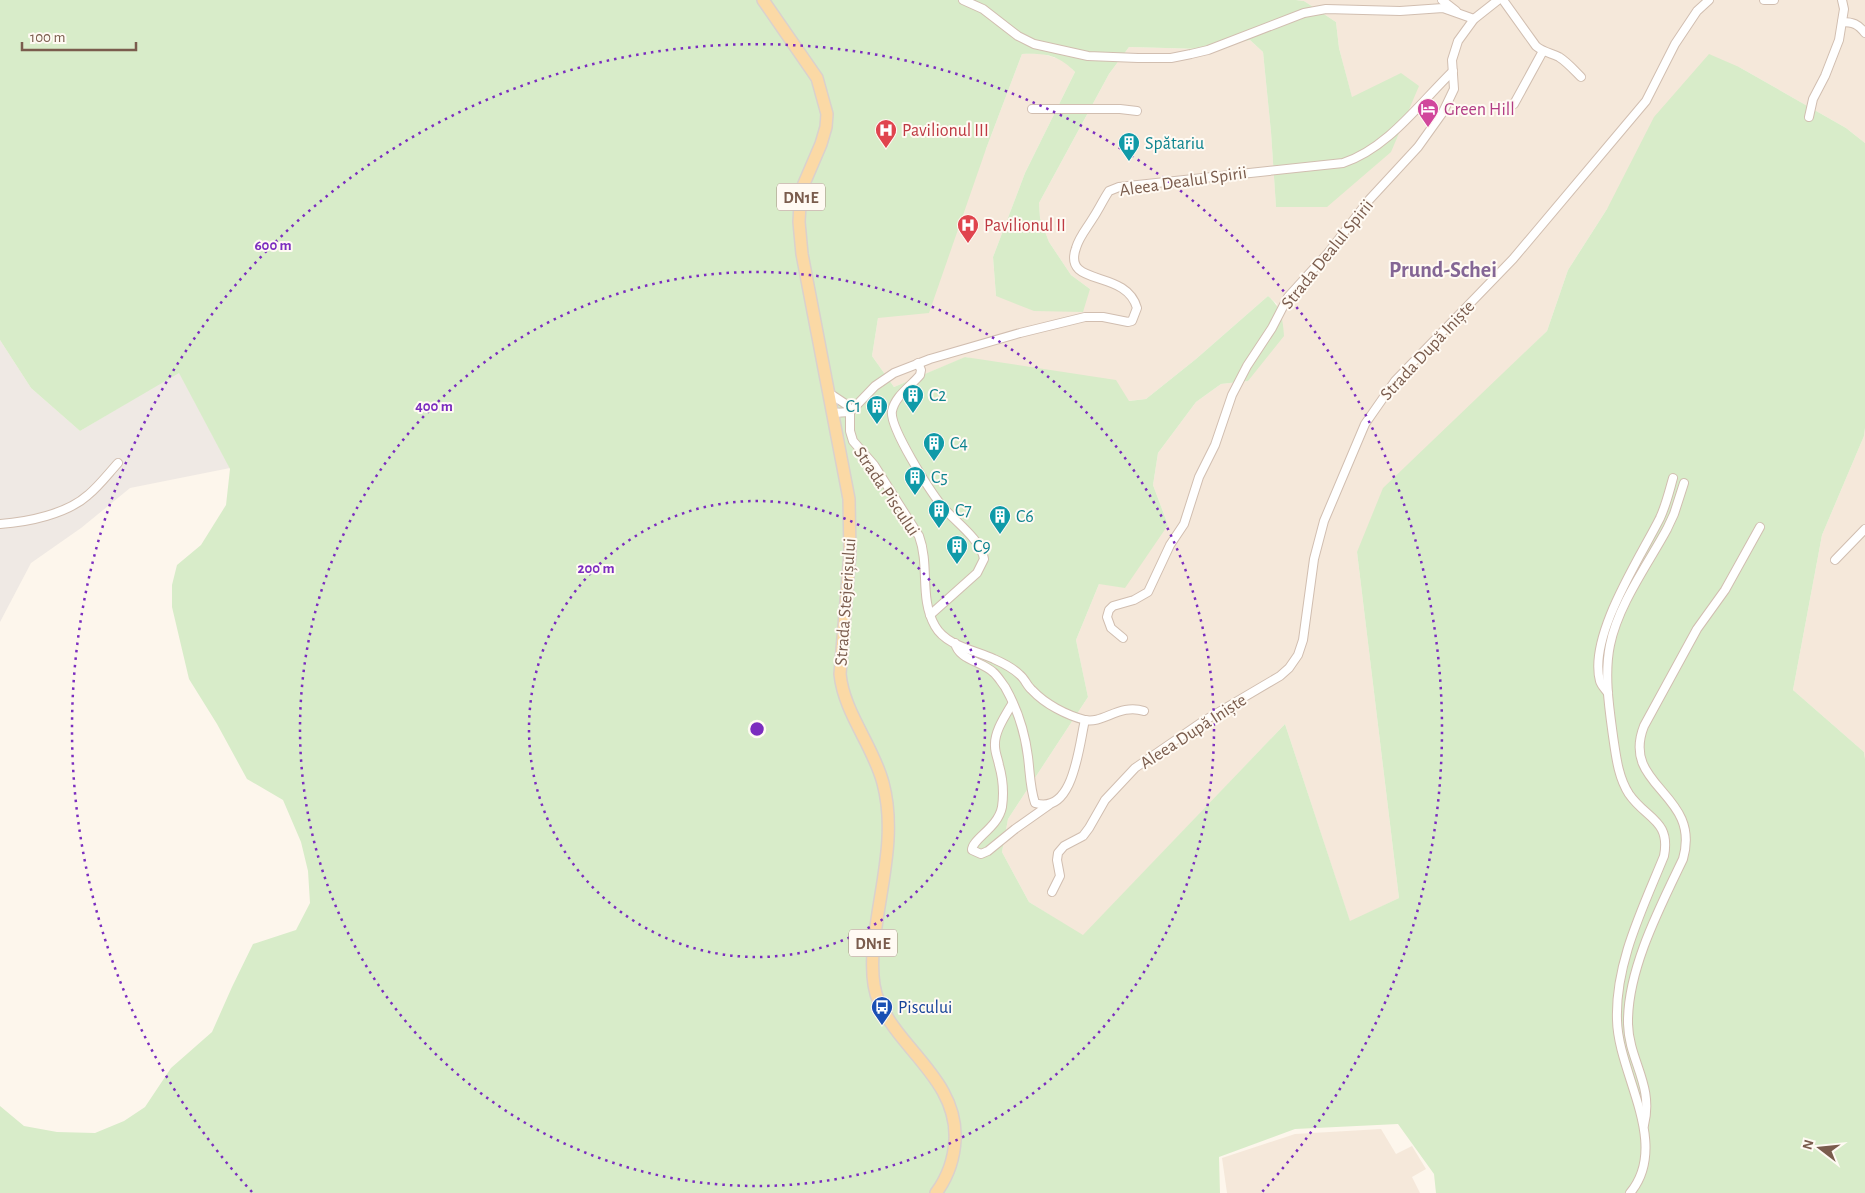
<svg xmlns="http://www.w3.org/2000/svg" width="1865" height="1193" viewBox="0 0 1865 1193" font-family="'Alegreya Sans',sans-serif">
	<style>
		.residential { fill: #f5e8da }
		.industrial { fill: #efe9e4 }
		.green { fill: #d8ecc9 }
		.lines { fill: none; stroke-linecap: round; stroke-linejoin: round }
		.street-casing { stroke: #d1beb0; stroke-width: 10 }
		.primary-casing { stroke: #dad1cd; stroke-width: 14 }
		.street { stroke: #fff; stroke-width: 8 }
		.primary { stroke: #fbd9a5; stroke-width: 11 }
		.ring { fill: none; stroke: #7b2cbf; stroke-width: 2.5; stroke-dasharray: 2.5 5 }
		.labels { text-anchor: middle; stroke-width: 4; stroke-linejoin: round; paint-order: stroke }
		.shield { fill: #fffaf3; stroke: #a28b7f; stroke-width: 1 }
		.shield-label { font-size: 16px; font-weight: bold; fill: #7a5c4d }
		.hotel-label { font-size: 18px; fill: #b23c85; stroke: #fffaf3; text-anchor: start }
		.health-label { font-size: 18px; fill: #be3a42; stroke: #fffaf3; text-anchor: start }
		.culture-label { font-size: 18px; fill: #0d838f; stroke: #fffaf3; text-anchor: start }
		.street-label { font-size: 18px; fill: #7a5c4d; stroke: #fffaf3 }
		.transit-label { font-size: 18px; fill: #164399; stroke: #fffaf3; text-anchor: start }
		.district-label { font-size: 22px; font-weight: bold; fill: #846695; stroke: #fffaf3 }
		.centre { fill: #7b2cbf; stroke: #fffaf3; stroke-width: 2.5 }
		.ring-label { font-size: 15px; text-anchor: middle; font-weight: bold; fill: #7b2cbf; stroke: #fffaf3; stroke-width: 4; stroke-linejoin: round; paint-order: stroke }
	</style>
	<rect width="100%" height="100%" fill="#fdf6ec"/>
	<g class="residential">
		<polygon points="1296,0 1865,0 1865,143 1846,128 1739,67 1607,209 1568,270 1547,331 1494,383 1357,552 1399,898 1350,922 1285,724 1083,936 1029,902 1002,852 1008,819 1088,697 1076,640 1099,584 1168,525 1153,485 1158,453 1196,402 1221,384 1248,381 1277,304 1268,296 1196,359 1146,399 1128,401 966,357 894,387 872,356 878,318 986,149 1022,54 1040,53 1065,61 1075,72 1025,173 993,257 996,296 1090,289 1071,275 1049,242 1040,218 1039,203 1109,74 1129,47 1202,49 1250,40 1263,52 1271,132 1276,207 1401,74 1352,98 1339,48 1336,22 1304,1"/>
		<polygon points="1865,428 1865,759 1864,752 1793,690 1822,535 1864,436"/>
		<polygon points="1381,1129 1396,1154 1412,1146 1426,1169 1412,1177 1420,1193 1227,1193 1222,1158 1295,1134"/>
	</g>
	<polygon class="industrial" points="0,340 31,388 80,431 179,372 230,468 130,488 81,528 31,563 0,622"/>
	<path class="green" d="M0,0h1296l8,1 32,21 3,26 13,49 49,-24 18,13 -28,66 -64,55h-51l-5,-75 -8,-80 -13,-12 -48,9 -73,-2 -20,27 -70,129 1,15 9,24 22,33 19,14 -7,23 -49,-1 -38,-15 -3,-39 32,-84 50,-101c-16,-17 -30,-19 -53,-18l-36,95 -57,164 -51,5 -6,38 22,31 71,-30 151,23 13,21 17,-2 50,-40 72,-63c13,11 15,23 16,40l-36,45 -27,3 -25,18 -38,51 -5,32 15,40 -43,63 -26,-4 -23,56 12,57 -80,122 -6,33 27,50 54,33 202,-211 65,197 49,-23 -42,-346 26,-64 164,-157 21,-61 39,-61 47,-92 55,-63 30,13 107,61 19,15v285l-1,8 -42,99 -29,155 71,62 1,7v434h-429l-2,-19 -36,-50 -103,5 -76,28 1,36h-1220v-87l24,20 33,6 38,1 29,-12 21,-14 26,-39 41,-36 20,-45 21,-43 43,-14 14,-27 -2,-32 -7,-29 -18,-42 -36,-21 -30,-55 -28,-45 -17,-72v-22l5,-20 24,-20 25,-40 4,-36 -51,-96 -99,58 -49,-43 -31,-48z"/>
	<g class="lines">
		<g class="street-casing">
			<g id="street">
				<polyline points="963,0 983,9 1018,36 1034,44 1088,56 1138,58 1171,58 1191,54 1208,50 1304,13 1326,9 1400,11 1443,8 1474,19"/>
				<polyline points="1442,0 1456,11"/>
				<path d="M1503,0l33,46c7,6 15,7 23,11 8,5 15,13 22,20"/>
				<polyline points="1764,0 1774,0"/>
				<path d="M1842,22c11,0 16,2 23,11"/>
				<polyline points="1514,104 1543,51"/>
				<polyline points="1032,109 1120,109 1137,111"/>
				<polyline points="1809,117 1813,99 1825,76 1839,40 1844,9 1842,0"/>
				<path d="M918,363l3,7 -1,5c-9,11 -25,21 -28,36 -3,16 38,80 50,95 12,15 39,33 42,53l-7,14 -47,42"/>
				<path d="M829,393l18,12 3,7v19l3,10 21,24 45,71c11,30 0,62 16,90 11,20 40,24 59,33 9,4 19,9 26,16 5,4 7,11 12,15 13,14 34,25 53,30 18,4 35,-17 59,-9"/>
				<path d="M833,413l17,-1 25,-26 19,-13 36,-14 90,-26 65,-16h18l25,5 4,-1 5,-13c-11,-40 -75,-20 -61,-60 3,-11 11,-20 17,-30 6,-9 10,-18 16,-27l10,-4 224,-24c45,-15 76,-59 110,-92"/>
				<path d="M0,524c28,-2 67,-10 88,-29 11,-9 20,-21 30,-32"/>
				<polyline points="1835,560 1865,529"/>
				<polyline points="1123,638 1111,628 1107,617 1109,610 1113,606 1134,600 1148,592 1170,545 1184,524 1199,477 1215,445 1232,395 1247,366 1272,328 1288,297 1328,253 1369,200 1418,147 1443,112 1454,89 1452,60 1458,41 1474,19 1498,0"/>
				<path d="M955,643c4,17 26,18 38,29 5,4 8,10 12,15 12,21 20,46 23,70 2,16 2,31 7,46 39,13 44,-59 50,-83"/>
				<path d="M1608,693c-3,-4 -7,-8 -8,-12 -12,-45 40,-123 60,-163 6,-13 9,-26 13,-40"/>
				<path d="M1012,704c-7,12 -18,28 -17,42 0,7 3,13 4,19 4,14 5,28 3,42 -4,21 -30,32 -30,43l9,4 7,-3 27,-22 34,-24"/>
				<polyline points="1052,892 1060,876 1057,860 1058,853 1064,846 1083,836 1089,828 1105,800 1135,768 1202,722 1280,676 1289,668 1298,655 1303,640 1314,559 1324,521 1365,424 1395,381 1513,259 1646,101 1675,44 1697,11 1709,0"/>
				<path d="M1644,1125c10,-40 -15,-64 -16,-101 -1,-54 32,-117 55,-165 19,-66 -63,-72 -39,-133l53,-97 28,-39 35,-63"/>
				<path d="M1630,1193c41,-49 -12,-119 -13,-173 -2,-57 26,-112 47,-164 7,-36 -18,-37 -35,-62 -11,-17 -13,-38 -16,-58 -4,-29 -9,-62 -3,-91 8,-40 38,-81 57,-116l7,-15 10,-31"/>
			</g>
		</g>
		<g class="primary-casing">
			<path id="primary" d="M763,0l54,78 10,36 -1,13 -5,17 -18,42 -3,18 -1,18 3,32 47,245 1,54 -10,121c4,39 33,71 43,109 15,56 -6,114 -10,170 -1,16 -1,34 6,49 22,49 79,79 76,138 -1,19 -8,38 -19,53"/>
		</g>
		<use href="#street" class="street"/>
		<use href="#primary" class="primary"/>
	</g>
	<g class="ring">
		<circle cx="757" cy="729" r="228"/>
		<circle cx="757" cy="729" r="457"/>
		<path d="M252 1192A685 685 0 1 1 1262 1192"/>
	</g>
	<defs>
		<g id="hotel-pin" transform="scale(1.125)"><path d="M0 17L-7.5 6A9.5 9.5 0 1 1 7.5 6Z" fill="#d1479c" stroke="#fffaf3"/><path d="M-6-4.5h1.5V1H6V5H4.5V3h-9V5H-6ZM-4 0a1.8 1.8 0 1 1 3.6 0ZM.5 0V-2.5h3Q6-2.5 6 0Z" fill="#fff"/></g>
		<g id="hospital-pin" transform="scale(1.125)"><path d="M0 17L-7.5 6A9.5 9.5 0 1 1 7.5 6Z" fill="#e0444e" stroke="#fffaf3"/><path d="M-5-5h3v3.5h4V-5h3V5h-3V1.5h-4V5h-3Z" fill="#fff"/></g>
		<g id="building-pin" transform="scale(1.125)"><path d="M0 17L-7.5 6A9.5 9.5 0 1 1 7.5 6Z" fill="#0f9aa8" stroke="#fffaf3"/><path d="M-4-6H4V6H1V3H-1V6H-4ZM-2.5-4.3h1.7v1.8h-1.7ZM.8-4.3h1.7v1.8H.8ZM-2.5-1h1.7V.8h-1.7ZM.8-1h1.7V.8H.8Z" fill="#fff"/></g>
		<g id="bus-pin" transform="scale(1.125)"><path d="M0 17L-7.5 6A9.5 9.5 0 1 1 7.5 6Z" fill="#1a4fb4" stroke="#fffaf3"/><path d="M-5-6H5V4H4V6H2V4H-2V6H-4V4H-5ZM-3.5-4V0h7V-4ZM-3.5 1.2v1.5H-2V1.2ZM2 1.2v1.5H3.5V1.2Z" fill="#fff"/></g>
	</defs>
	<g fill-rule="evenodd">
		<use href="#hotel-pin" x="1428" y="109"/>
		<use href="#hospital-pin" x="886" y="130"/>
		<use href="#building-pin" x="1129" y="143"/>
		<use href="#hospital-pin" x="968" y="225"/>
		<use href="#building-pin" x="913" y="395"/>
		<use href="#building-pin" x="877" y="406"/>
		<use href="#building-pin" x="934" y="443"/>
		<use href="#building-pin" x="915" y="477"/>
		<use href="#building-pin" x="939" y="510"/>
		<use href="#building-pin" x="1000" y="516"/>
		<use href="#building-pin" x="957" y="546"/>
		<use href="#bus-pin" x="882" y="1007"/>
	</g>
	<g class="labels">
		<g class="shield">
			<rect x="777" y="183.5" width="48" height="27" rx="4"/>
			<rect x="849" y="929.5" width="48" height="27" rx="4"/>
		</g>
		<g class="shield-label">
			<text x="801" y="203">DN1E</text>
			<text x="873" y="949">DN1E</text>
		</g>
		<g class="hotel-label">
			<text x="1444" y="115">Green Hill</text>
		</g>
		<g class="health-label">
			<text x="902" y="136">Pavilionul III</text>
			<text x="984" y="231">Pavilionul II</text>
		</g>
		<g class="culture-label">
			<text x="1145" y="149">Spătariu</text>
			<text x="929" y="401">C2</text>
			<text x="861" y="412" text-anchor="end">C1</text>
			<text x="950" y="449">C4</text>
			<text x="931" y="483">C5</text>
			<text x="955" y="516">C7</text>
			<text x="1016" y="522">C6</text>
			<text x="973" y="552">C9</text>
		</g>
		<g class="street-label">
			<text transform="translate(1183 181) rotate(-8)" y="6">Aleea Dealul Spirii</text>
			<text transform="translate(1327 254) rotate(-51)" y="6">Strada Dealul Spirii</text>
			<text transform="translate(1427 350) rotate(-47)" y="6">Strada După Iniște</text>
			<text transform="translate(887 491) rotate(56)" y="6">Strada Piscului</text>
			<text transform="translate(845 602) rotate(-86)" y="6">Strada Stejerișului</text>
			<text transform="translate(1193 731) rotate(-33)" y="6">Aleea După Iniște</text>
		</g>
		<g class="transit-label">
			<text x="898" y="1013">Piscului</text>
		</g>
		<g class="district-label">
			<text x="1443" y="277">Prund-Schei</text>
		</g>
	</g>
	<circle cx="757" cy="729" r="8" class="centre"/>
	<g class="ring-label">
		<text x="273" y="250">600 m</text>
		<text x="434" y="411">400 m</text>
		<text x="596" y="573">200 m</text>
	</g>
	<g transform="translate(1820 1148) rotate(286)" stroke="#fffaf3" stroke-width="4" paint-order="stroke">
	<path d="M0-4L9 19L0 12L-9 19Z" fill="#7a5c4d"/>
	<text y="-8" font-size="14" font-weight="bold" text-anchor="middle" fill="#7a5c4d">N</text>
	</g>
	<path d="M22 42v8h114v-8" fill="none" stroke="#7a5c4d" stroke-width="2.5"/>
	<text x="30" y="42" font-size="15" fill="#7a5c4d" stroke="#fffaf3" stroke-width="4" paint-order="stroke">100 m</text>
</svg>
